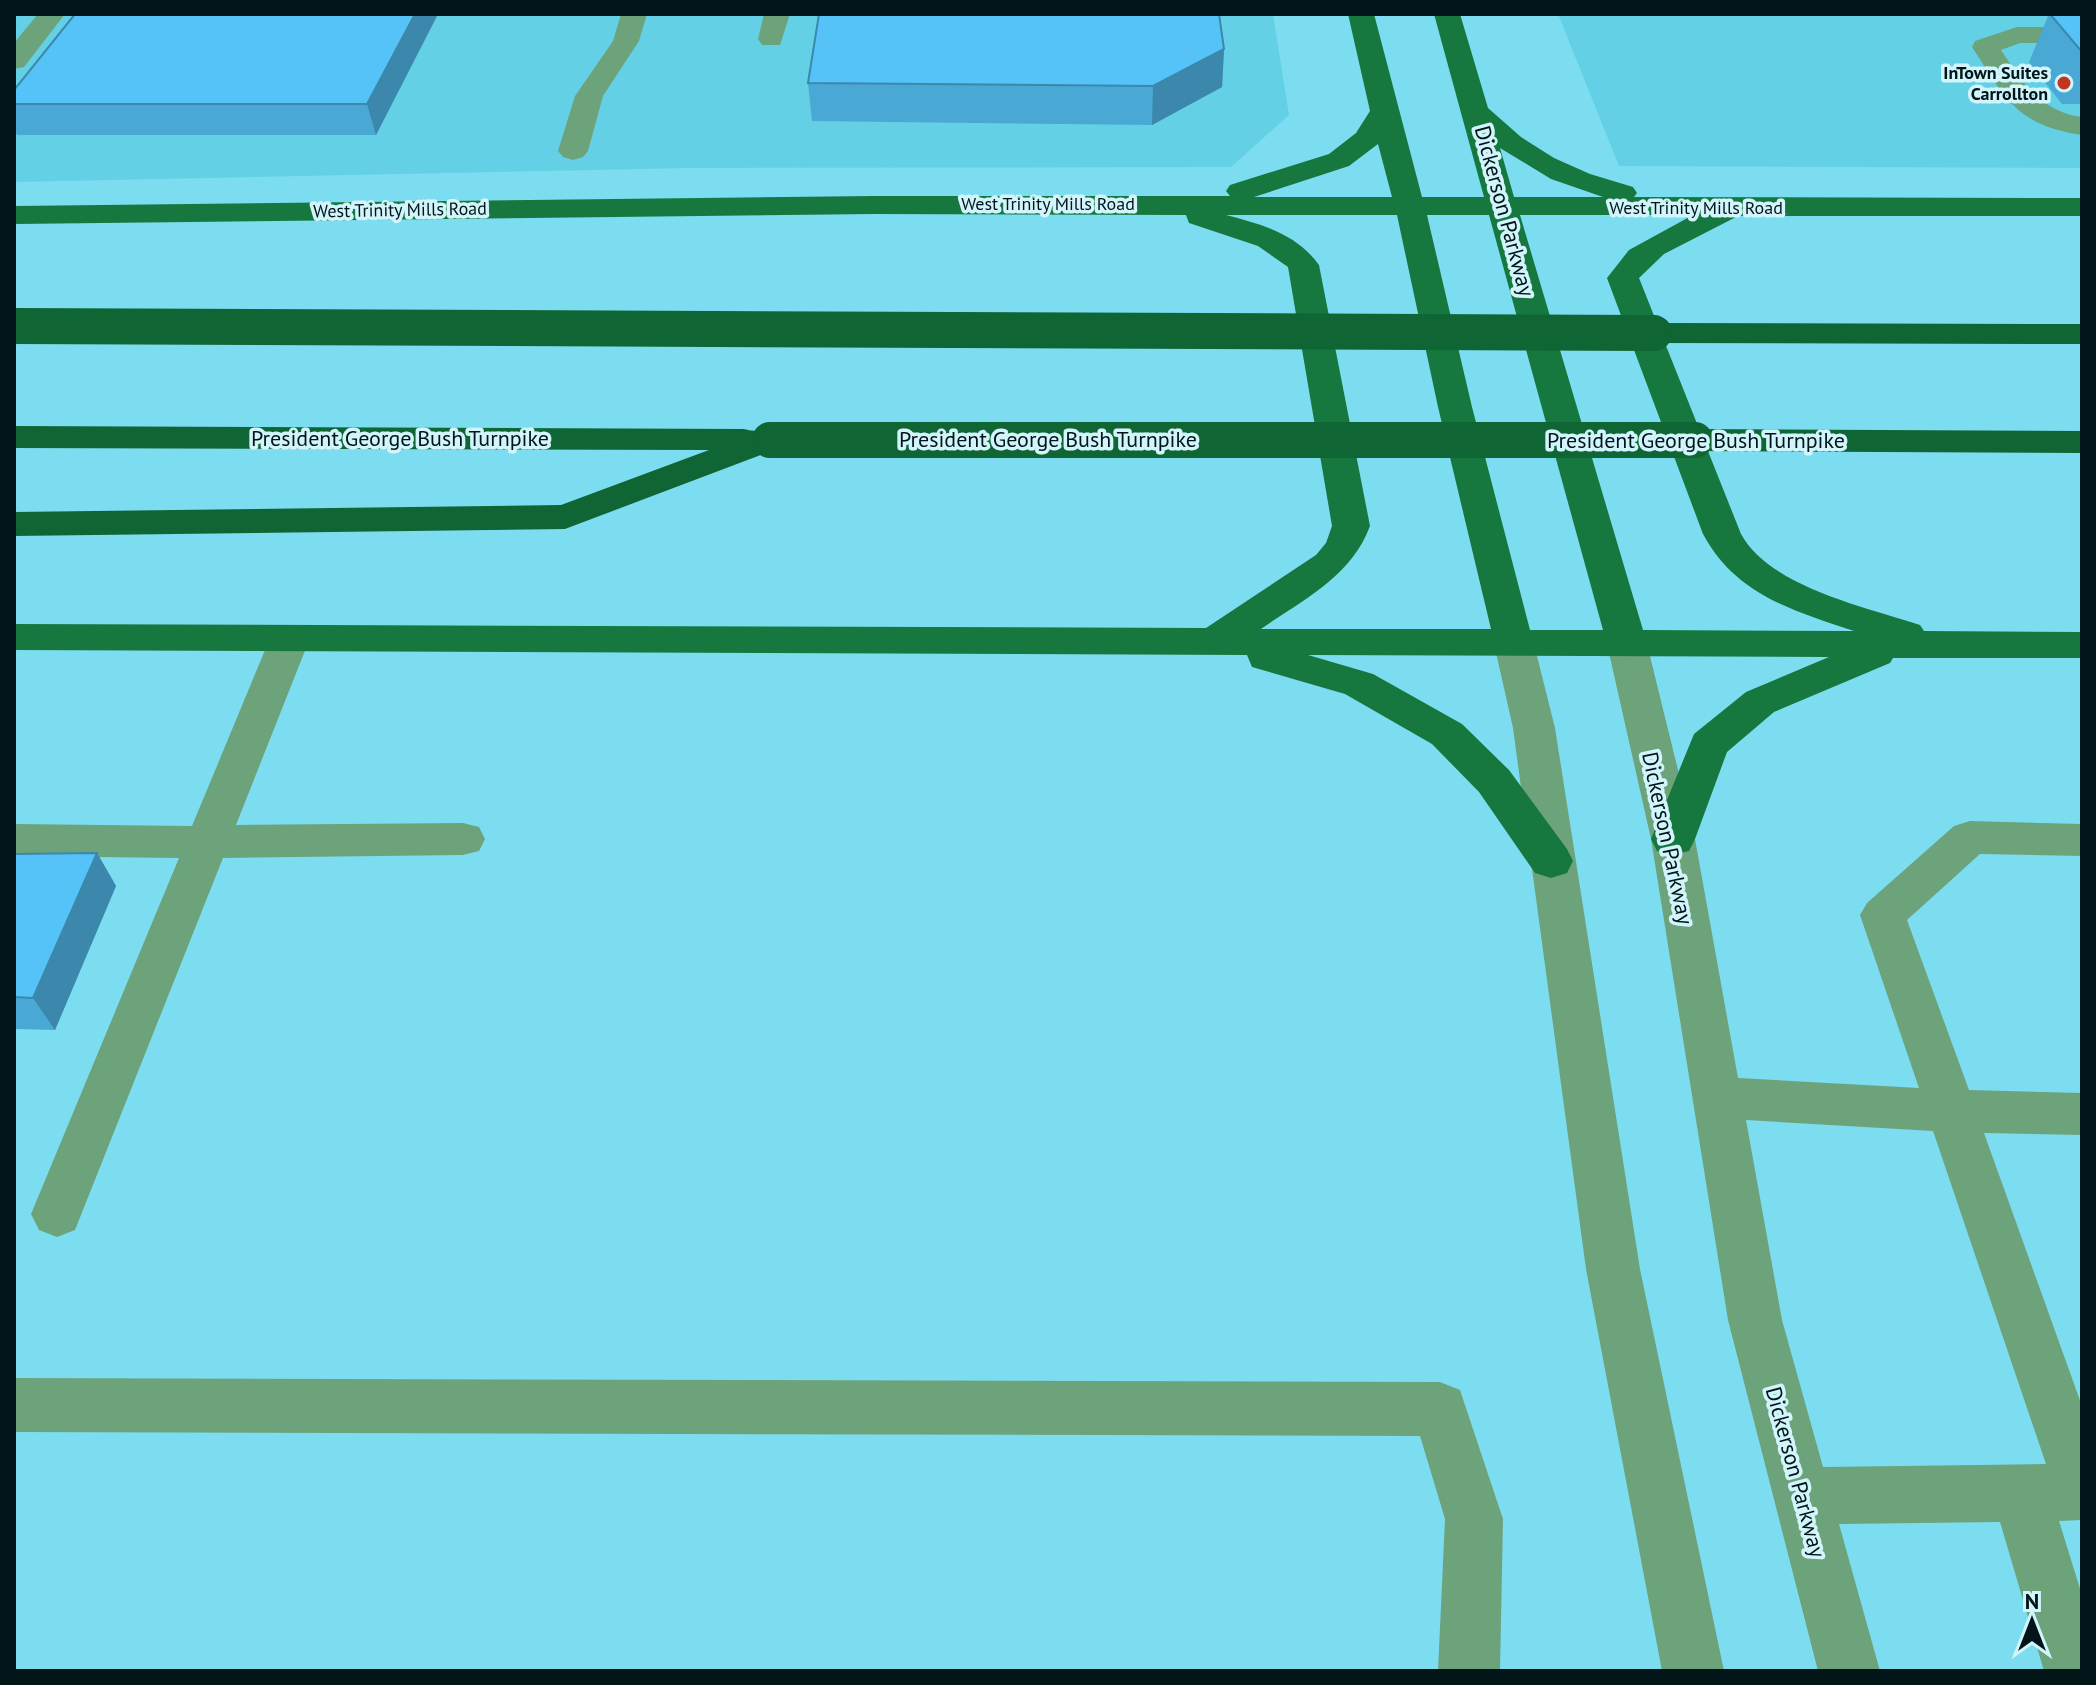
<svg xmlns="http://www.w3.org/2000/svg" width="2096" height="1685" viewBox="0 0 2096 1685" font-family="'PT Sans',sans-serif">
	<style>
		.built { fill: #64d0e5 }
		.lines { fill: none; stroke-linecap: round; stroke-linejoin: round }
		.minor { fill: #6da37b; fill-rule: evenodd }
		.major { fill: #16783f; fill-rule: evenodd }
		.highway { fill: #106534; fill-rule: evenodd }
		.highway-bridge { stroke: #106534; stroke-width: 36 }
		.wall { fill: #49a8d4 }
		.shaded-wall { fill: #3c88ad }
		.building { fill: #55c3f7; stroke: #3c88ad; stroke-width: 2 }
		.poi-dot { fill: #c1351f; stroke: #d2f5fc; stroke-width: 3 }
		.labels { text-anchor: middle; stroke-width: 7; stroke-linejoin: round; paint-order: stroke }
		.far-poi-label { font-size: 18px; font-weight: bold; fill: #021519; stroke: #d2f5fc; text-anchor: end }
		.far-street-label { font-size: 18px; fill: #021519; stroke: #d2f5fc }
		.street-label { font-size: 22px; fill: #021519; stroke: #d2f5fc }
	</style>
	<rect width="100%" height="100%" fill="#7dddf0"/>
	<g class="built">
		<polygon points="14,14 1273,14 1289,115 1231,167 692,168 14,182"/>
		<polygon points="1558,14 2082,14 2082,168 1619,166"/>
	</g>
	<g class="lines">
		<g class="minor">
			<polygon points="38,14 65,14 24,67 14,69 14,43"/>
			<polygon points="621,14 647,14 639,41 603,96 588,151 583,157 573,160 563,157 558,151 575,96 613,41"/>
			<polygon points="764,14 790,14 780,45 762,45 758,39"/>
			<path d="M2017,27h65v16h-62l-19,7c22,33 39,61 81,67v18c-66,-10 -76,-36 -110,-88l3,-6z"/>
			<polygon points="290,625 304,629 310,638 236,825 463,823 479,827 485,839 479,851 463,855 223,858 75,1230 57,1237 39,1230 31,1214 179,858 14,856 14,824 192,826 270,638 276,629"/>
			<polygon points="1514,631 1528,635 1534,644 1555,728 1640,1269 1724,1671 1662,1671 1586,1269 1513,728 1494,644 1500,635"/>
			<path d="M1627,631l14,4 6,9 48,195 43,239 181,10 -59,-173 7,-12 87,-77 16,-5 112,3v32l-102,-2 -73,66 62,170 113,3v42l-98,-2 98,273v114l-23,1 23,74v76h-38l-44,-149 -161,2 41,147h-62l-90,-351 -77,-481 -44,-195 6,-9zM1746,1120l187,11 113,333 -223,3 -41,-147z"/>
			<polygon points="14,1378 1440,1382 1460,1390 1503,1519 1500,1671 1438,1671 1445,1519 1420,1436 14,1432"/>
		</g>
		<path class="major" d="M1348,14h26l48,183h62l-50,-183h26l28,94 33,29 33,21 36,16 43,13 4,6 -3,4 448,1v18h-344l-74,38 -25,24 102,256c29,53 124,73 179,91l4,6 158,1v26h-189l-3,5 -116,49 -47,40 -32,87 -6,12 -16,4 -16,-4 -6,-12 43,-105 52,-42 83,-35 -521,-2 65,19 89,50 47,46 58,79 6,12 -6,12 -16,5 -16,-5 -56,-81 -47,-48 -87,-50 -93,-27 -5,-12 -1233,-5v-26l1192,4 110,-73 10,-12 6,-17 -44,-259 -30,-21 -69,-23 -3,-8 -312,-1 -860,10v-18l860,-10h356l-4,-5 4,-6 99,-31 27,-21 14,-22zM1378,144l14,53h-138l95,-31zM1500,148l51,31 52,18h-89zM1226,215h171l41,192 53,222h-230c43,-30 90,-52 109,-103l-51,-261c-22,-31 -58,-41 -93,-50zM1427,215h62l114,415h-73l-58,-223zM1520,215h173l-64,35 -22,28 96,256c32,60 90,77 151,97l-211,-1z"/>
		<g class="highway">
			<polygon points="1654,323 2082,324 2082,344 1654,343 1642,340 1637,333 1642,326"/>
			<path d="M14,426l730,3c14,4 25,0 38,4l6,7 -6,7 -217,82 -551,7v-24l547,-7 148,-55 -695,-2z"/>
			<polygon points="1695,429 2082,431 2082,453 1695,451 1683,447 1677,440 1683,433"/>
		</g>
		<g class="highway-bridge">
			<polyline points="14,326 1654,333"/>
			<polyline points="770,440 1695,440"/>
		</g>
	</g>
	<g class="wall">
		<polygon points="75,14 438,14 376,135 17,135 14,128 14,90"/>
		<polygon points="2049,14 2082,14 2082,104 2062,104 2029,62"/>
		<polygon points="1224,49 1222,87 1152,125 812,121 808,83"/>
		<polygon points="97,853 116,886 55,1030 14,1029 14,854"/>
	</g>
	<g class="shaded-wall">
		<polygon points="415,14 438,14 376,135 367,104"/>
		<polygon points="1224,49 1222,87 1152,125 1153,86"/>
		<polygon points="97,853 116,886 55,1030 33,998"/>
	</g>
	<g class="building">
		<polygon points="75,14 415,14 367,104 14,104 14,90"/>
		<polygon points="819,14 1219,14 1224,49 1153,86 808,83"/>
		<polygon points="2050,14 2082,14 2082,52"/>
		<polygon points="97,853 33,998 14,997 14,854"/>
	</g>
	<circle class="poi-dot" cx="2064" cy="83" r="8"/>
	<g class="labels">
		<g class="far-poi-label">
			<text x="2048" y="79">InTown Suites<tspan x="2048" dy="21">Carrollton</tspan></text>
		</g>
		<g class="far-street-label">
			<text x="1048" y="210">West Trinity Mills Road</text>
			<text x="1696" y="214">West Trinity Mills Road</text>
			<text transform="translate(400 210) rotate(-1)" y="6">West Trinity Mills Road</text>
		</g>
		<g class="street-label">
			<text transform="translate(1505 211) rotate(75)" y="8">Dickerson Parkway</text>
			<text x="400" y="446">President George Bush Turnpike</text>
			<text x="1048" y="447">President George Bush Turnpike</text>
			<text x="1696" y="448">President George Bush Turnpike</text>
			<text transform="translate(1668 838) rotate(78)" y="8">Dickerson Parkway</text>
			<text transform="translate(1796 1472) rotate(75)" y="8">Dickerson Parkway</text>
		</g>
	</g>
	<rect width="2096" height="1685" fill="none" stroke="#021519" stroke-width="32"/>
	<g transform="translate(2032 1621)" stroke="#d2f5fc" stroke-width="6" paint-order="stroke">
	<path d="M0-6L14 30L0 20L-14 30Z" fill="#021519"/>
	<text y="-12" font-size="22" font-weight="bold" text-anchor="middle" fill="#021519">N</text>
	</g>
</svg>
